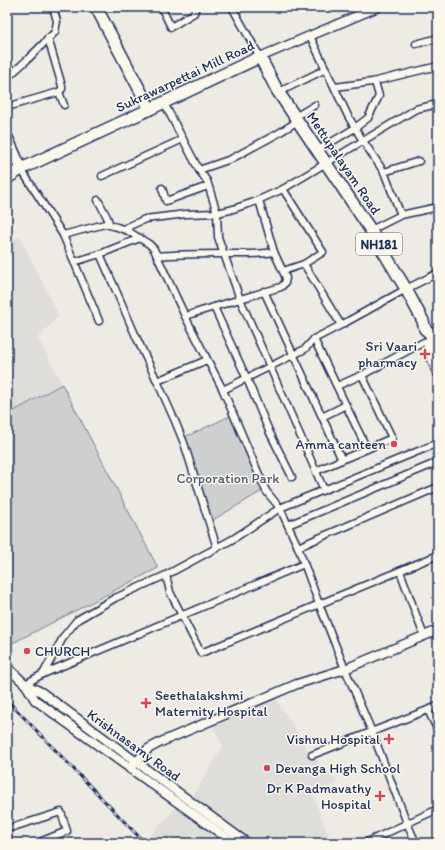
<svg xmlns="http://www.w3.org/2000/svg" width="445" height="850" viewBox="0 0 445 850" font-family="Itim,sans-serif">
	<style>
		.built { fill: #deddda }
		.green { fill: #cecfcf; stroke: #747f96 }
		.lines { fill: none; stroke-linecap: round; stroke-linejoin: round }
		.street-casing { stroke: #1b2f5e; stroke-width: 9 }
		.secondary-casing { stroke: #1b2f5e; stroke-width: 11 }
		.highway-casing { stroke: #1b2f5e; stroke-width: 14 }
		.street { stroke: #fbf7ec; stroke-width: 6 }
		.secondary { stroke: #fbf7ec; stroke-width: 8 }
		.highway { stroke: #fbf7ec; stroke-width: 11 }
		.rail-casing { stroke: #1b2f5e; stroke-width: 3 }
		.rail { stroke: #fbf7ec; stroke-width: 1.5; stroke-dasharray: 4.5; stroke-linecap: butt }
		.poi-dot { fill: #d1495b; stroke: #fbf7ec; stroke-width: 1.5 }
		.labels { text-anchor: middle; stroke-width: 3; stroke-linejoin: round; paint-order: stroke }
		.shield { fill: #fbf7ec; stroke: #5e6b89; stroke-width: 1 }
		.shield-label { font-size: 13px; font-weight: bold; fill: #1b2f5e }
		.street-label { font-size: 14px; fill: #1b2f5e; stroke: #fbf7ec }
		.poi-label { font-size: 14px; fill: #1b2f5e; stroke: #fbf7ec; text-anchor: end }
		.park-label { font-size: 14px; fill: #48577a; stroke: #fbf7ec }
	</style>
	<rect width="100%" height="100%" fill="#eeebe4"/>
	<filter id="ink" filterUnits="userSpaceOnUse"><feTurbulence type="fractalNoise" baseFrequency=".025" numOctaves="2"/><feDisplacementMap in="SourceGraphic" scale="8" xChannelSelector="R" yChannelSelector="G"/><feConvolveMatrix kernelMatrix="1 2 1 2 8 2 1 2 1" color-interpolation-filters="sRGB"/></filter>
	<g filter="url(#ink)">
		<g class="built">
			<polygon points="20,237 59,316 38,338 158,568 7,646 7,242"/>
			<polygon points="275,697 308,750 337,782 313,795 331,843 255,843 192,798 223,746 213,725"/>
			<polygon points="177,806 229,843 153,843 148,838"/>
		</g>
		<g class="green">
			<polygon points="62,384 158,568 7,646 7,415"/>
			<polygon points="230,416 264,490 211,521 185,437"/>
		</g>
		<g class="lines">
			<g class="street-casing">
				<g id="street">
					<polyline points="161,7 171,27 194,13 196,7"/>
					<polyline points="232,7 260,57"/>
					<polyline points="310,36 348,116 363,141 384,172"/>
					<polyline points="416,44 438,38"/>
					<polyline points="7,78 28,59 55,32 57,21 53,7"/>
					<polyline points="335,87 372,82 438,66"/>
					<polyline points="59,92 64,105"/>
					<polyline points="279,92 326,69"/>
					<polyline points="164,103 199,170 207,181 217,213 218,237 240,299 300,435 324,490"/>
					<polyline points="7,107 59,92 62,89 62,86 48,38"/>
					<polyline points="295,117 315,105"/>
					<polyline points="318,150 355,128 368,118 379,96 375,82"/>
					<polyline points="21,169 63,235 99,321"/>
					<polyline points="199,170 231,159 277,134 298,121"/>
					<polyline points="102,176 183,139"/>
					<polyline points="162,188 166,201 208,186"/>
					<polyline points="283,189 323,252 304,264 341,325"/>
					<polyline points="98,200 107,217 110,225"/>
					<polyline points="401,215 384,172 419,161"/>
					<polyline points="123,229 145,219 186,214 217,213 230,210 254,202 283,189 416,109 438,104"/>
					<polyline points="371,230 401,215 438,207"/>
					<path d="M63,235l42,-11 12,3 11,4 21,13 5,5 3,7c21,-2 43,-2 65,-2 17,0 35,1 52,-2"/>
					<polyline points="100,254 140,238"/>
					<polyline points="157,256 185,316 223,390 266,491 280,508 298,547 319,604 345,669 372,732 407,823 416,843"/>
					<polyline points="74,262 100,254 138,341 158,383 175,421 184,443 217,548"/>
					<polyline points="283,271 304,264"/>
					<polyline points="264,291 342,460"/>
					<polyline points="214,307 247,379 269,431 292,477"/>
					<polyline points="185,316 240,299 281,287 285,283 286,278 274,252 259,200"/>
					<polyline points="314,339 367,449"/>
					<polyline points="157,381 207,360"/>
					<polyline points="337,386 362,375 424,342 438,337"/>
					<polyline points="223,390 305,349 314,339 341,325 406,289 438,273"/>
					<polyline points="322,417 346,405"/>
					<polyline points="316,471 392,438 362,375"/>
					<polyline points="288,525 438,462"/>
					<polyline points="298,547 438,487"/>
					<polyline points="400,571 424,636"/>
					<polyline points="166,575 170,592 201,653 438,555"/>
					<polyline points="43,674 64,636 77,620 115,598 166,575 233,539 280,508 438,443"/>
					<polyline points="25,684 43,674 304,564"/>
					<polyline points="428,710 438,731"/>
					<polyline points="312,755 438,706"/>
					<polyline points="7,829 61,812 67,831 42,841 42,843"/>
					<polyline points="365,843 438,809"/>
				</g>
			</g>
			<g class="secondary-casing">
				<g id="secondary">
					<polyline points="260,57 378,7"/>
					<polyline points="7,667 25,684 41,692 247,843"/>
					<polyline points="26,685 35,700 234,843"/>
					<polyline points="130,769 148,749 161,742 297,684 345,669 438,630"/>
				</g>
			</g>
			<g class="highway-casing">
				<g id="highway">
					<polyline points="96,7 150,109"/>
					<polyline points="7,138 21,169"/>
					<polyline points="7,178 21,169 150,109 260,57 277,90 368,226 406,289 423,321 425,329 430,333 438,354"/>
					<polyline points="429,347 438,371"/>
				</g>
			</g>
			<use href="#street" class="street"/>
			<use href="#secondary" class="secondary"/>
			<use href="#highway" class="highway"/>
			<g class="rail-casing">
				<polyline id="rail" points="7,700 145,843"/>
			</g>
			<use href="#rail" class="rail"/>
		</g>
	</g>
	<g class="poi-dot">
		<path d="M423 348h4v4h4v4h-4v4h-4v-4h-4v-4h4z"/>
		<circle cx="394" cy="444" r="4"/>
		<circle cx="27" cy="651" r="4"/>
		<path d="M144 697h4v4h4v4h-4v4h-4v-4h-4v-4h4z"/>
		<path d="M387 733h4v4h4v4h-4v4h-4v-4h-4v-4h4z"/>
		<circle cx="267" cy="768" r="4"/>
		<path d="M378 790h4v4h4v4h-4v4h-4v-4h-4v-4h4z"/>
	</g>
	<g class="labels">
		<rect class="shield" x="356" y="233" width="46" height="22" rx="3"/>
		<g class="shield-label">
			<text x="379" y="249">NH181</text>
		</g>
		<g class="street-label">
			<text transform="translate(185 76) rotate(-25)" y="5">Sukrawarpettai Mill Road</text>
			<text transform="translate(344 163) rotate(56)" y="5">Mettupalayam Road</text>
			<text transform="translate(134 745) rotate(36)" y="5">Krishnasamy Road</text>
		</g>
		<g class="poi-label">
			<text x="417" y="351">Sri Vaari<tspan x="417" dy="16">pharmacy</tspan></text>
			<text x="386" y="449">Amma canteen</text>
			<text x="35" y="656" text-anchor="start">CHURCH</text>
			<text x="155" y="700" text-anchor="start">Seethalakshmi<tspan x="155" dy="16">Maternity Hospital</tspan></text>
			<text x="380" y="744">Vishnu Hospital</text>
			<text x="275" y="773" text-anchor="start">Devanga High School</text>
			<text x="371" y="793">Dr K Padmavathy<tspan x="371" dy="16">Hospital</tspan></text>
		</g>
		<g class="park-label">
			<text x="228" y="483">Corporation Park</text>
		</g>
	</g>
	<rect width="445" height="850" fill="none" stroke="#fbf7ec" stroke-width="24"/>
	<rect x="12" y="12" width="421" height="826" fill="none" stroke="#1b2f5e" stroke-width="1.5" filter="url(#ink)"/>
</svg>
